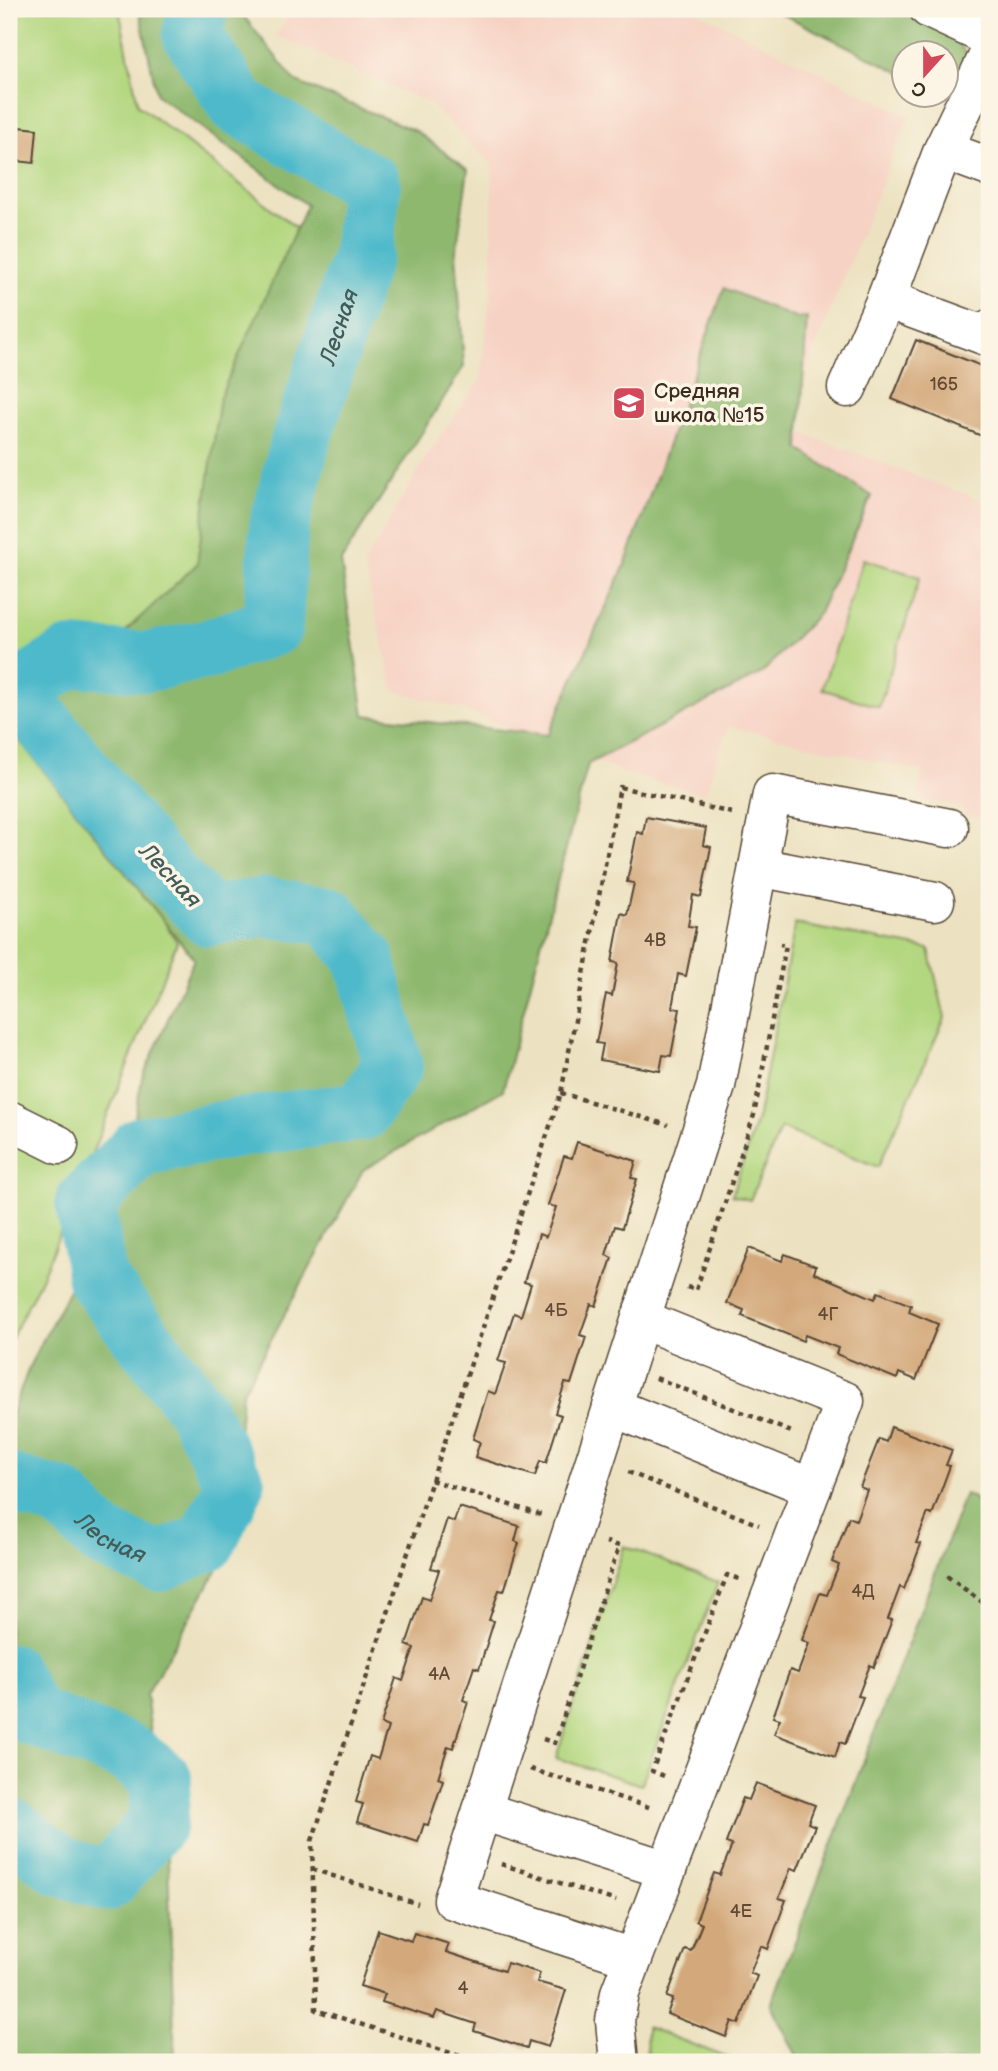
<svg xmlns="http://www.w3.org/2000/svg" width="998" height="2071" viewBox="0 0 998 2071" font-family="'Balsamiq Sans',sans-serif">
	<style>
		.built { fill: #f6d2c4 }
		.green { fill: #b3d780; stroke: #77804f; stroke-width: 2 }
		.forest { fill: #8eb86e; stroke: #647146; stroke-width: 2 }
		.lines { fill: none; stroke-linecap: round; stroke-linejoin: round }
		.river { stroke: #4eb9ca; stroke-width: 60 }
		.building { fill: #d3a87a }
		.minor-casing { stroke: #564636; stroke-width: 41 }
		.path { stroke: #564636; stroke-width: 4.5; stroke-dasharray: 5 5; stroke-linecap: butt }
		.minor { stroke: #fff; stroke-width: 38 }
		.labels { text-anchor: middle; stroke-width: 7; stroke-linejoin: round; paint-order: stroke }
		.number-label { font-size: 18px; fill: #614a35 }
		.poi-label { font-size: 21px; fill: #3b2a1e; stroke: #fcf5e5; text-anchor: start }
		.water-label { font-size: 23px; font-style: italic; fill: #425c5a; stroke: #fcf5e5 }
	</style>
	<rect width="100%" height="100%" fill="#fcf5e5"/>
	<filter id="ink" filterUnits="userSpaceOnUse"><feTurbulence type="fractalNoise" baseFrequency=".0143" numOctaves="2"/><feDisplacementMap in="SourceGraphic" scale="14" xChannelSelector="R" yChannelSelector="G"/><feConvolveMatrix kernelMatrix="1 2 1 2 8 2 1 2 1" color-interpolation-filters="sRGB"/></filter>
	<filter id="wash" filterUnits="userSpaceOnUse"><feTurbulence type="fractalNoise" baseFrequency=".00686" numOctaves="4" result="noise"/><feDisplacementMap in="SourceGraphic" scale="28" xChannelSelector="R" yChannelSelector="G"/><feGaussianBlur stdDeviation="1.57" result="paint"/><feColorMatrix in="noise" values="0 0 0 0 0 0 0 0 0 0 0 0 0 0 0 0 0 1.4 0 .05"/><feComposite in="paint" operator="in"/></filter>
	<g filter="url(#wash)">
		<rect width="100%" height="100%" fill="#ece2c1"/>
		<polygon class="built" points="296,9 692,9 909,116 784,426 989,503 989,820 963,815 964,808 918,799 922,772 728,726 705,794 628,775 462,709 394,691 364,564 429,452 481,379 492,280 492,165 430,104 275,35"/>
		<g class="green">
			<polygon points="9,9 119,9 138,105 312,240 212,604 17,692 177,942 42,1277 9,1343"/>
			<polygon points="863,559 920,577 879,707 822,689"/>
			<polygon points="795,924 929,949 945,1018 878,1167 781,1128 750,1200 732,1195 758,1116"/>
			<polygon points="624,1546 718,1582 641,1785 556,1758"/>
			<polygon points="646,2027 739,2062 647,2062"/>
		</g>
		<g class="forest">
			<polygon points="139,9 238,9 296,82 416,131 468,170 456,253 464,366 341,561 364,715 548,735 625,565 724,288 795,318 807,317 799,449 872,496 819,613 762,673 588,764 503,1090 363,1170 242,1393 232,1544 146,1695 168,1860 175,2062 9,2062 9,1421 30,1365 121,1190 142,1079 194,959 15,735 197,564 220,397 307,205 157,95"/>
			<polygon points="772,9 890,9 951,34 973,62 957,78 947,94 946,52 904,52 903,74"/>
			<polygon points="965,1494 989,1506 989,2062 800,2062 771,2005"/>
		</g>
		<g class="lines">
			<g class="river">
				<path id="s1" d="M9,1483l52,15 41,40 57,24 47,-20 29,-58 -41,-79 -97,-126 -12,-77 56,-56 96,-18 125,-17 31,-45 -29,-109 -36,-42 -63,-8 -56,9 -51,-52 -141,-173 54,-34 76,5 62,-13 64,-23 6,-100 22,-87 62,-186 8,-69 -133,-79 -46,-71 7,-25"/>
				<polyline points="9,1673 32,1716 127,1752 162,1779 157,1823 107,1881 59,1865 13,1829 9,1838"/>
			</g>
		</g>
		<g id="blocks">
			<g class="building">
				<polygon points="9,126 37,129 34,163 9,160"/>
				<polygon points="9,253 17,254 13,291 9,290"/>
				<polygon points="916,340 989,369 989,439 892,399"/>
				<polygon points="646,817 706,828 703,845 711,847 701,897 693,895 688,926 696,927 686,976 678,974 672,1008 680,1009 671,1056 663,1055 660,1071 600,1060 603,1044 596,1043 606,994 612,996 618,963 612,962 621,913 627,915 634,883 627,882 637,832 643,834"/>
				<polygon points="577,1142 636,1161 631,1178 637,1179 622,1228 615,1226 606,1255 612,1258 596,1306 591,1304 580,1335 586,1337 571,1384 565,1383 555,1413 561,1415 546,1463 540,1461 535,1476 475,1457 480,1442 473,1439 488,1391 495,1394 506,1363 498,1361 514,1313 521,1316 531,1284 524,1282 539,1234 546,1237 556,1207 548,1205 564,1156 572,1158"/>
				<polygon points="749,1248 782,1261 785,1254 816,1266 814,1273 875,1299 878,1292 911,1305 909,1312 938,1324 916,1380 899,1373 897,1379 836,1354 838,1348 805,1335 803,1341 742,1316 744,1310 727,1303"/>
				<polygon points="891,1427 952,1450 946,1465 950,1466 932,1515 928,1513 916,1543 921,1544 904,1589 900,1587 888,1619 892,1620 874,1667 870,1665 858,1696 863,1697 845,1744 840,1742 835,1757 774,1734 780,1719 773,1717 790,1670 798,1673 809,1643 802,1640 820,1593 827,1595 839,1565 832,1562 849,1517 856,1520 867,1490 860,1487 879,1439 886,1442"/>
				<polygon points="459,1507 519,1526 515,1541 519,1543 504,1591 499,1590 489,1620 494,1621 479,1669 474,1667 463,1700 468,1702 453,1748 448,1746 438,1778 443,1780 428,1825 424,1824 418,1842 357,1822 363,1804 356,1802 370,1756 378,1759 388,1727 381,1724 396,1678 403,1681 414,1648 406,1645 422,1597 429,1600 439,1570 431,1568 447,1519 454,1522"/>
				<polygon points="756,1783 815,1805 808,1823 815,1826 797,1870 791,1868 779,1898 786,1900 768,1949 761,1946 750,1973 757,1976 739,2024 732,2021 726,2037 667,2014 673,1999 667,1997 685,1949 691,1951 702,1924 696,1921 714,1873 720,1875 732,1845 726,1843 743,1798 749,1800"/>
				<polygon points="378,1930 411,1941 414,1933 449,1944 446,1952 504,1971 507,1963 540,1973 537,1982 566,1990 548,2047 529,2041 527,2048 474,2031 476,2024 437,2011 434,2018 382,2002 385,1994 360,1986"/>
			</g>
		</g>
	</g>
	<g filter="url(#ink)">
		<use href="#blocks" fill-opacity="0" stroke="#564636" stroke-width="2"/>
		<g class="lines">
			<g class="minor-casing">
				<g id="minor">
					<polyline points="929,9 989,37"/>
					<polyline points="943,150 989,167"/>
					<polyline points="886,299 986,336 989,329"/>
					<polyline points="847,388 886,299 943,150 989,54"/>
					<polyline points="758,867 935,901"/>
					<polyline points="9,1120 59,1145"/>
					<polyline points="612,1407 812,1488"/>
					<polyline points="482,1811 667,1870"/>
					<polyline points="633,1958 453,1900 716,1086 772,794 949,828"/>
					<polyline points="619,2062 615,2021 620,1993 845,1401 641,1319"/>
				</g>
			</g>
			<g class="path">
				<polyline points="561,1093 668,1125"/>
				<polyline points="687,1287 696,1290 754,1115 786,945 780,944"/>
				<polyline points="656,1378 794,1433"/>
				<polyline points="628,1472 759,1525"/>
				<polyline points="431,1480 542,1515"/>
				<polyline points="947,1576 989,1607"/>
				<polyline points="543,1739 555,1743 619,1546 606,1542"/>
				<polyline points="530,1769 652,1808"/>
				<polyline points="664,1776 652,1771 727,1575 742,1580"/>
				<polyline points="501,1864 616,1901"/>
				<polyline points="312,1869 418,1904"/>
				<polyline points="479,2062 316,2010 312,1841 561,1093 620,787 732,813"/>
			</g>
			<use href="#minor" class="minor"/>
		</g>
	</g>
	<defs>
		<g id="school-square" transform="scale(1.75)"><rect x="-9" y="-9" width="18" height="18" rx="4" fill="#d1495b" stroke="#fcf5e5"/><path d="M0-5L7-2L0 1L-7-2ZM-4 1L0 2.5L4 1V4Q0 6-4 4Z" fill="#fff"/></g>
	</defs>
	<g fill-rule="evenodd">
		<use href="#school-square" x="629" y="403"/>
	</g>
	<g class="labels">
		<g class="number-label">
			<text x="944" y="390">165</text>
			<text x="655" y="946">4В</text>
			<text x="556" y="1316">4Б</text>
			<text x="828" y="1320">4Г</text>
			<text x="863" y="1597">4Д</text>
			<text x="439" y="1680">4А</text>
			<text x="741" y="1917">4Е</text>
			<text x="463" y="1994">4</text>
		</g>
		<g class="poi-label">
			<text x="654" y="398">Средняя<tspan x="654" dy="24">школа №15</tspan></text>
		</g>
		<g class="water-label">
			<text dy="8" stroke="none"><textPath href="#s1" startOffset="2137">Лесная</textPath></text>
			<text transform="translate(171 875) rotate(47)" y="8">Лесная</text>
			<text dy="8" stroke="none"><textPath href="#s1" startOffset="119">Лесная</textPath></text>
		</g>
	</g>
	<rect width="998" height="2071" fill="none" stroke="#fcf5e5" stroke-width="35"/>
	<g transform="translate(925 74) rotate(201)"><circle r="33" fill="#fcf5e5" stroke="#afa495" stroke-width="2"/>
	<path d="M0-5L12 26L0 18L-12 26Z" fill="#d1495b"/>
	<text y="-10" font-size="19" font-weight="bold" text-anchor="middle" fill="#3b2a1e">С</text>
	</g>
</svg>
